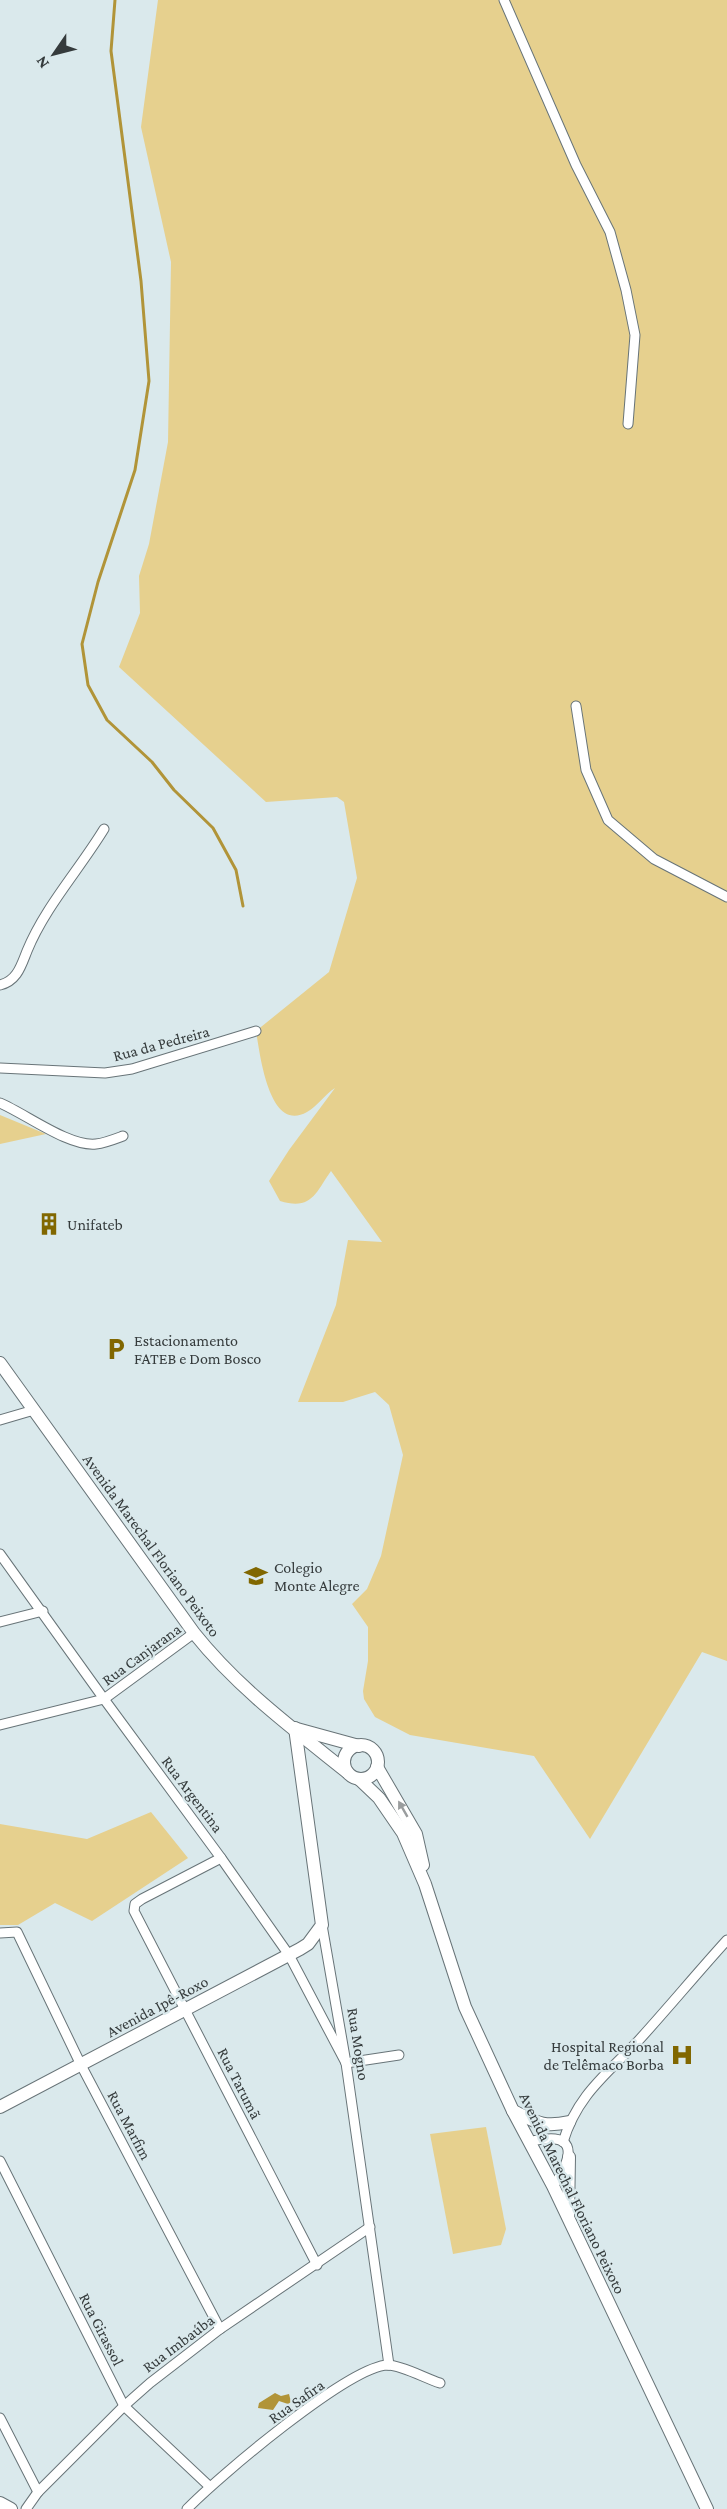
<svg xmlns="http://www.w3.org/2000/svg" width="727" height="2509" viewBox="0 0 727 2509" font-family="'Crimson Pro',serif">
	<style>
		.green { fill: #e6d08e }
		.water { fill: #b19438 }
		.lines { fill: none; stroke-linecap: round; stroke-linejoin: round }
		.stream { stroke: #b19438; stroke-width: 3 }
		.street-casing { stroke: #687478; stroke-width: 11 }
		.secondary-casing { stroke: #687478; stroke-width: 14 }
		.street { stroke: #fff; stroke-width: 9 }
		.secondary { stroke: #fff; stroke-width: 12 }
		.oneway { fill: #9a9d9e }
		.labels { text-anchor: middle; stroke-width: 4.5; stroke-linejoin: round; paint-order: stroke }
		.street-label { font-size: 16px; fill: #353b3c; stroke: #dae9ec }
		.poi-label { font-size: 16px; fill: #353b3c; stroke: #dae9ec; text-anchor: start }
	</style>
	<rect width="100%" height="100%" fill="#dae9ec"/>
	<g class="green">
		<path d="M158,0h569v1661l-25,-9 -112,187 -56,-83 -124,-21 -35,-18 -11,-18 -1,-8 5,-30v-34l-16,-23 15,-15 14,-33 22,-101 -14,-50 -14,-13 -32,10h-45l38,-97 12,-65 34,2 -51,-71c-15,21 -19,40 -51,30l-11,-20 20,-31 46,-62c-10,6 -17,18 -28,24 -38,22 -47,-58 -51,-81l73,-59 28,-94 -13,-76 -7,-5 -71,5 -147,-135 21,-54 -1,-37 10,-32 19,-102 3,-180 -30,-135z"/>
		<polygon points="0,1115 46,1134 0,1144"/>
		<polygon points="151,1812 188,1858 92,1921 55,1903 18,1925 0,1925 0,1824 87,1839"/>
		<polygon points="486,2127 506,2229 501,2245 453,2254 430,2134"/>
	</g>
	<polygon class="water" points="275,2393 281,2396 289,2394 291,2402 288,2404 279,2401 273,2410 258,2408 259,2403"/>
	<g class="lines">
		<polyline class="stream" points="115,0 111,51 141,281 149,381 135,470 98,582 82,644 88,685 107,720 152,762 174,790 213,828 236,870 243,906"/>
		<g class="street-casing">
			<g id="street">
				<polyline points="504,0 576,165 610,232 626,290 635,335 628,424"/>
				<polyline points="576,706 586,770 608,820 654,859 727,897"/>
				<path d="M0,985c17,-4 21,-19 27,-34 18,-44 52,-81 77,-122"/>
				<polyline points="0,1068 105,1073 132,1069 256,1031"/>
				<path d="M0,1103c26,11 69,44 96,41 9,-1 19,-5 27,-8"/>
				<polyline points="0,1420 34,1410"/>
				<polyline points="0,1554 104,1699 221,1858 289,1955 346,2063"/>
				<polyline points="0,1622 43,1611"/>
				<polyline points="0,1725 104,1699 194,1633"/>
				<polyline points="221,1858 142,1899 135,1904 134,1911 317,2265"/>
				<polyline points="322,1925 346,2063 389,2365"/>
				<polyline points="0,1933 17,1932 81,2065 220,2329"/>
				<polyline points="346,2063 399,2055"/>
				<path d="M531,2141c7,-1 16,-3 24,-2 26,3 7,36 -2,47"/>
				<path d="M563,2142c14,-47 44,-68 76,-102 30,-33 58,-67 88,-100"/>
				<polyline points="0,2161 124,2406 209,2486"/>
				<polyline points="0,2418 38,2492"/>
				<polyline points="26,2509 38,2492 124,2406 150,2383 220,2329 370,2227"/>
				<path d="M187,2509c30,-31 162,-143 201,-144 13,0 39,14 52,18"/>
			</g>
		</g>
		<g class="secondary-casing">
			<g id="secondary">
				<path d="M0,1363l194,270c44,55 98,95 153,139"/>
				<polyline points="297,1729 359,1746"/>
				<circle cx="361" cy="1762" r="17"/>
				<polyline points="377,1767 416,1834 423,1865"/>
				<polyline points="359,1779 379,1798 403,1833 425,1884 465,2007 513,2111 553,2186 707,2509"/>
				<polyline points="0,2107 300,1949 308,1944 322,1925 295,1728"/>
				<path d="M513,2111c23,11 30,17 56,11"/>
				<polyline points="568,2216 569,2157"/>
				<polyline points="0,2503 11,2509"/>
			</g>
		</g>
		<use href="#street" class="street"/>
		<use href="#secondary" class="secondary"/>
	</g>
	<defs><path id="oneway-solid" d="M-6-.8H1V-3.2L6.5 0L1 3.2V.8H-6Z" transform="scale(1.5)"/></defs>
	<use class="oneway" href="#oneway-solid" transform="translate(403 1809) rotate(-120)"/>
	<defs>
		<g id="building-bare" transform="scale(1.8)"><path d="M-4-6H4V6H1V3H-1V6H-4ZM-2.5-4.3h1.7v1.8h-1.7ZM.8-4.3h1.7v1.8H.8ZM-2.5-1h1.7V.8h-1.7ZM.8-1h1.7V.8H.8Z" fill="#816700" stroke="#dae9ec" stroke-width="2.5" paint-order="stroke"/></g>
		<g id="parking-bare" transform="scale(1.8)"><path d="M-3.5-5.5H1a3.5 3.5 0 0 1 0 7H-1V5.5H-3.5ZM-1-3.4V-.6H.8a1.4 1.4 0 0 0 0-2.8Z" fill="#816700" stroke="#dae9ec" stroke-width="2.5" paint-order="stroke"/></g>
		<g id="school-bare" transform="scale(1.8)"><path d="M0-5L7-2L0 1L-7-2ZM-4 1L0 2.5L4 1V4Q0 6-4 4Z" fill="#816700" stroke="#dae9ec" stroke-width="2.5" paint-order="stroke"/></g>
		<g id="hospital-bare" transform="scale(1.8)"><path d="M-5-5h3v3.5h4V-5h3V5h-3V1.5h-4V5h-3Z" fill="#816700" stroke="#dae9ec" stroke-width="2.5" paint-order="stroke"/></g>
	</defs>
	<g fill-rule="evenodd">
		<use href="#building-bare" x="49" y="1224"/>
		<use href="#parking-bare" x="116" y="1349"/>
		<use href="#school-bare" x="256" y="1576"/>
		<use href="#hospital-bare" x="682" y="2055"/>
	</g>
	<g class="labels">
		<g class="street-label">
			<text transform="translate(161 1043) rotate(-15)" y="6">Rua da Pedreira</text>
			<text transform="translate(152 1545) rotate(54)" y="6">Avenida Marechal Floriano Peixoto</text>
			<text transform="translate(141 1654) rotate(-36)" y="6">Rua Canjarana</text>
			<text transform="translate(193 1794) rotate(53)" y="6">Rua Argentina</text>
			<text transform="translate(157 2006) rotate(-28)" y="6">Avenida Ipê-Roxo</text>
			<text transform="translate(359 2044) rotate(81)" y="6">Rua Mogno</text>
			<text transform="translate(240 2083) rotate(63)" y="6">Rua Tarumã</text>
			<text transform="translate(130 2125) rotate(62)" y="6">Rua Marfim</text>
			<text transform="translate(573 2193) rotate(64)" y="6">Avenida Marechal Floriano Peixoto</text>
			<text transform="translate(102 2329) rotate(63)" y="6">Rua Girassol</text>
			<text transform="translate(178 2343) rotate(-37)" y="6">Rua Imbaúba</text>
			<text transform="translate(296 2401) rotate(-35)" y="6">Rua Safira</text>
		</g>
		<g class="poi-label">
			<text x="67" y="1230">Unifateb</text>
			<text x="134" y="1346">Estacionamento<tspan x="134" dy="18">FATEB e Dom Bosco</tspan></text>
			<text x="274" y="1573">Colegio<tspan x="274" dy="18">Monte Alegre</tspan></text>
			<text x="664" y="2052" text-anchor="end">Hospital Regional<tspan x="664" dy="18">de Telêmaco Borba</tspan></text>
		</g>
	</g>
	<g transform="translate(54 54) rotate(235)" stroke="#dae9ec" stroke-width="4.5" paint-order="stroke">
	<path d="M0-4.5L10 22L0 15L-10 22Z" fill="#353b3c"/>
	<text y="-9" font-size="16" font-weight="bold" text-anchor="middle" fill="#353b3c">N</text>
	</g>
</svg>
